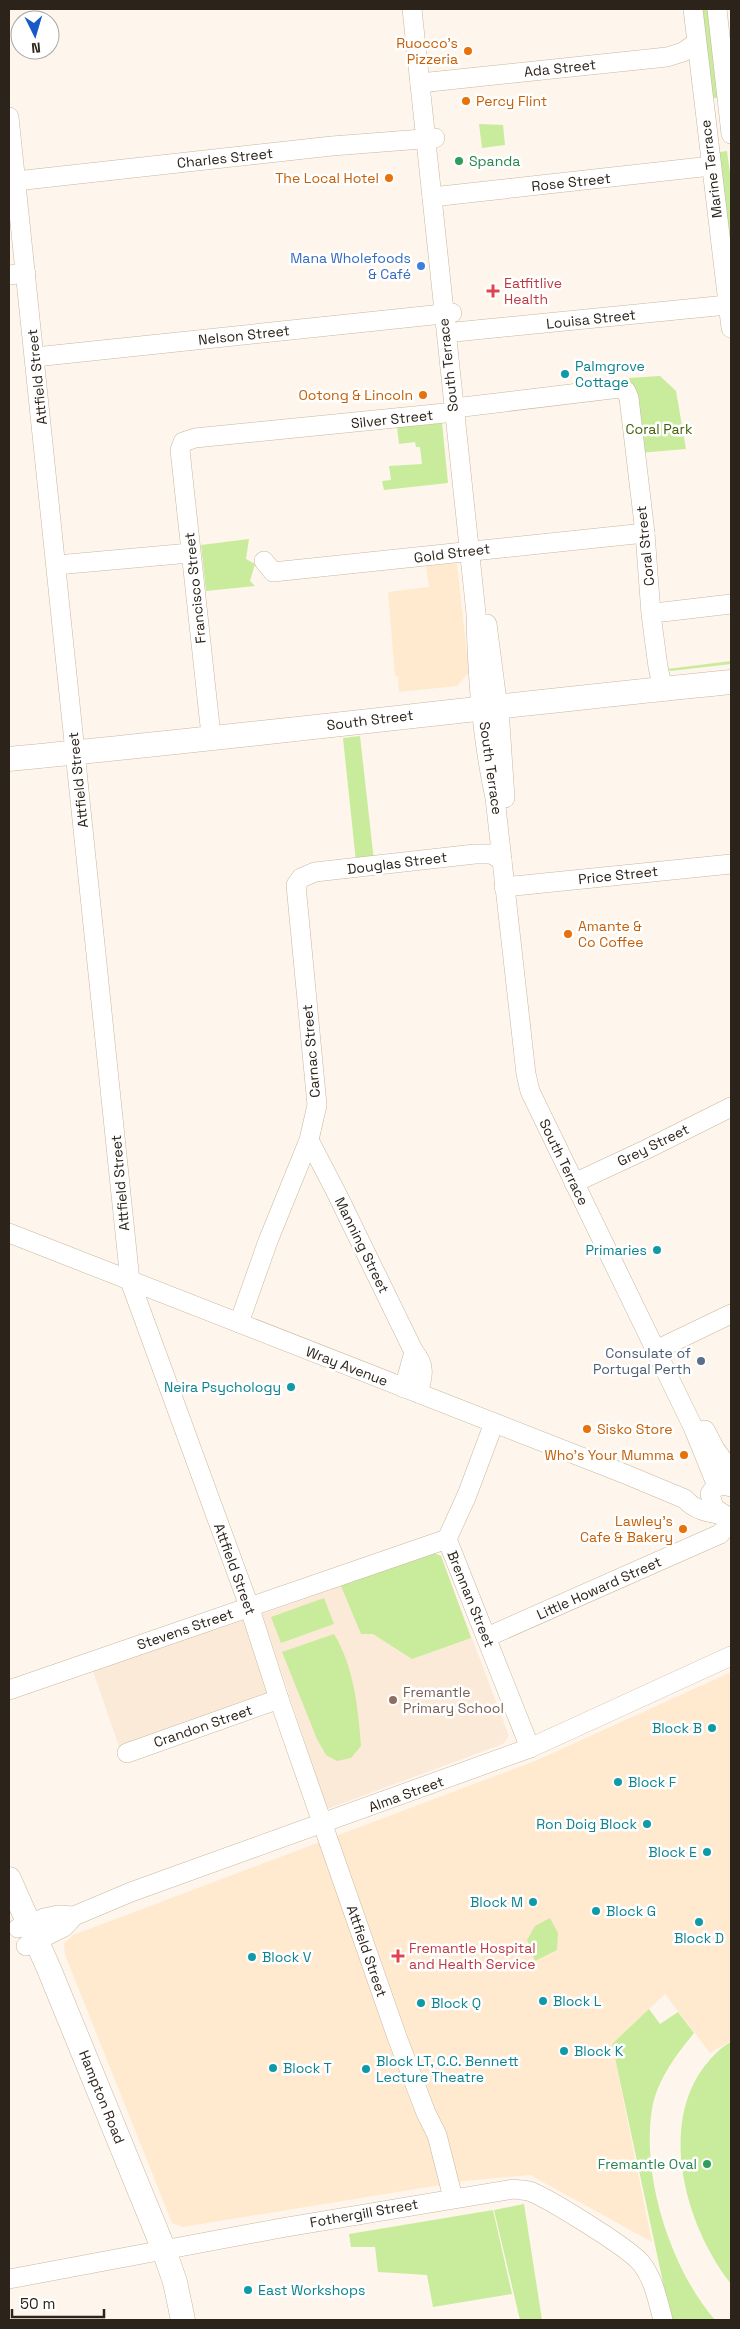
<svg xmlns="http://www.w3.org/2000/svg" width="740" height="2329" viewBox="0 0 740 2329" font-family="'Space Grotesk',sans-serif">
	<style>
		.built { fill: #ffead0 }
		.education { fill: #fcead9 }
		.green { fill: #c9eb9c }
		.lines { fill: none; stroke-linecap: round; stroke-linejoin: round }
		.minor-casing { stroke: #c9b69d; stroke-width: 20 }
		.major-casing { stroke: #c9b69d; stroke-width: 25 }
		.minor { stroke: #fff; stroke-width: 19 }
		.major { stroke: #fff; stroke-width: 24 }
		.food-dot { fill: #e8710a; stroke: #fff; stroke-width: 2 }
		.leisure-dot { fill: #2e9e5b; stroke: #fff; stroke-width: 2 }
		.shop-dot { fill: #3f7fe0; stroke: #fff; stroke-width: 2 }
		.health-dot { fill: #e0444e; stroke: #fff; stroke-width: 2 }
		.culture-dot { fill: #0f9aa8; stroke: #fff; stroke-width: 2 }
		.service-dot { fill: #5c6f8a; stroke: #fff; stroke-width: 2 }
		.education-dot { fill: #8d6e63; stroke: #fff; stroke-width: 2 }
		.labels { text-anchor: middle; stroke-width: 5; stroke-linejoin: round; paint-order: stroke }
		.food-label { font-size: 14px; fill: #c56008; stroke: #fff; text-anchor: end }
		.street-label { font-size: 14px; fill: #2c241b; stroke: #fff }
		.leisure-label { font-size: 14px; fill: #27864d; stroke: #fff; text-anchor: start }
		.shop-label { font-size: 14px; fill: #366cbe; stroke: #fff; text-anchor: end }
		.health-label { font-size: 14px; fill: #be3a42; stroke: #fff; text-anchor: start }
		.culture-label { font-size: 14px; fill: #0d838f; stroke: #fff; text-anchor: start }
		.park-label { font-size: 14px; fill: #44610a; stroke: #fff }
		.service-label { font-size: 14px; fill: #4e5e75; stroke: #fff; text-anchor: end }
		.education-label { font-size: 14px; fill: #785e54; stroke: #fff; text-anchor: start }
	</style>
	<rect width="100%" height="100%" fill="#fef6ec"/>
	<g class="built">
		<polygon points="457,563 469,672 457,686 399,692 398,677 395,676 388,592 429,587 426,566"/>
		<polygon points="731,1672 731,2041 710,2053 665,1994 612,2044 652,2242 530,2175 465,2181 183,2227 172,2223 65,1955 64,1943 73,1935 535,1761"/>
	</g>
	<g class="education">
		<polygon points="434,1553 441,1556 509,1736 503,1744 327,1809 262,1614"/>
		<polygon points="243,1619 270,1695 119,1747 93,1671"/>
	</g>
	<g class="green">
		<polygon points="697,9 713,9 723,98 714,98 711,91"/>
		<polygon points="479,124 503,125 505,145 482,148"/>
		<polygon points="727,151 731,181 731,307 719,152"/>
		<polygon points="660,376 676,391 686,449 639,453 629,378"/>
		<polygon points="442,423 448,483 384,490 382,481 391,480 389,466 422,464 420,447 416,447 415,442 399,444 397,427"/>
		<polygon points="249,539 246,559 255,564 250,581 255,586 206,591 201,545"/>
		<polygon points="731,661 731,664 671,671 667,669"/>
		<polygon points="360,736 374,861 356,862 343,738"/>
		<polygon points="434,1553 441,1556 471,1638 412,1659 373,1634 361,1634 341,1586"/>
		<polygon points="324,1598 334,1624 281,1643 271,1617"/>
		<path d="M334,1634c20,33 24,74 27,112l-10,12 -14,3 -11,-6 -9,-16 -35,-87z"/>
		<polygon points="550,1918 558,1933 557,1950 535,1961 527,1940 535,1926"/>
		<path d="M649,2009l11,15 18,-12 16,21c-18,22 -37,47 -42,76 -11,68 19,160 63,211h-44l-59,-276z"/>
		<path d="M731,2042v242c-43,-54 -72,-151 -30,-213 8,-11 18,-23 30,-29z"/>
		<polygon points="524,2204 542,2320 520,2320 494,2210"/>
		<polygon points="493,2210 512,2294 433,2307 427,2275 378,2272 375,2247 351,2247 349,2234"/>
	</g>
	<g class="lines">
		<g class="minor-casing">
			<g id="minor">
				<path d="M412,9l64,604c1,61 6,125 19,185l31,276 4,17 12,25 151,311 24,59"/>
				<polyline points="693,9 731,328"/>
				<polyline points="717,9 731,134"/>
				<polyline points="420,83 667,57 683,52 696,43"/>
				<polyline points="9,117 130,1281 249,1606 279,1699 397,2037 426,2113 437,2135 453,2198"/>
				<polyline points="16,181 332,146 435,138"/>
				<polyline points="432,197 711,166"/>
				<polyline points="9,275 26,273"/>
				<polyline points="455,332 727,305"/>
				<polyline points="35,357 452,313"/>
				<polyline points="264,561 273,572 645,533"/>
				<polyline points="57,565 190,553"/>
				<polyline points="663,612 731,604"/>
				<polyline points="487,624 500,724 505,798"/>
				<polyline points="210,726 180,450 183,442 195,438 445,413 453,412 463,407 620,388 626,391 629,398 645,533 651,614 658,667 663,689"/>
				<polyline points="504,887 731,864"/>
				<path d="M309,1140l28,54 77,158c12,13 9,25 4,41"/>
				<polyline points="574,1183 647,1149 731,1107"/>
				<path d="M9,1233l616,241 60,25c9,11 24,14 39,16"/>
				<polyline points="239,1323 268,1241 309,1140 317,1105 296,885 301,878 315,872 475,854 491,854 502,860"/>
				<polyline points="656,1350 731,1314"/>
				<polyline points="404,1388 414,1352"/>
				<polyline points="494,1423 467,1495 447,1539 530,1748"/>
				<polyline points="705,1430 715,1449 731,1471"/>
				<path d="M728,1517l-14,-9 -4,-14c5,-9 12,-10 21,-7"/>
				<polyline points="487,1637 720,1534 726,1527 730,1517"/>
				<polyline points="9,1690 447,1539"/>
				<polyline points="127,1753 279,1699"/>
				<polyline points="18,1928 44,1918 58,1915 74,1916 131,1892 530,1748 731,1656"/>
				<polyline points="26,1946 64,1927 74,1916"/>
				<path d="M9,2279l272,-51 233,-39c5,1 10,1 15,2 19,7 100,57 112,72 13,16 17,39 22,57"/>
			</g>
		</g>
		<g class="major-casing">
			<g id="major">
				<path d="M9,759c241,-23 481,-53 722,-77"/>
				<polyline points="9,1879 49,1969 164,2250 175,2282 183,2320"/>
			</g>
		</g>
		<use href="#minor" class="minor"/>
		<use href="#major" class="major"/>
	</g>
	<g class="food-dot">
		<circle cx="468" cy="51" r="5"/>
		<circle cx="466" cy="101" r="5"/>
		<circle cx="389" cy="178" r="5"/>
		<circle cx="423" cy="395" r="5"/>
		<circle cx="568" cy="934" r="5"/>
		<circle cx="587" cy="1429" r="5"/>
		<circle cx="684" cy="1455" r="5"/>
		<circle cx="683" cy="1529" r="5"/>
	</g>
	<g class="leisure-dot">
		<circle cx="459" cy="161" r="5"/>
		<circle cx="707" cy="2164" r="5"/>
	</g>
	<circle class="shop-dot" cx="421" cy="266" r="5"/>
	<g class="health-dot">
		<path d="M490.5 283.5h5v5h5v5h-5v5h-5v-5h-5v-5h5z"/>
		<path d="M395.5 1948.5h5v5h5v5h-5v5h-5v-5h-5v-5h5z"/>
	</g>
	<g class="culture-dot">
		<circle cx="565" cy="374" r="5"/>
		<circle cx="657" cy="1250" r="5"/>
		<circle cx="291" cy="1387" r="5"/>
		<circle cx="712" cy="1728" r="5"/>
		<circle cx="618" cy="1782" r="5"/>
		<circle cx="647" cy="1824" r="5"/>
		<circle cx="707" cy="1852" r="5"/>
		<circle cx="533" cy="1902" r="5"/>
		<circle cx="596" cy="1911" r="5"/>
		<circle cx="699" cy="1922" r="5"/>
		<circle cx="252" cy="1957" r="5"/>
		<circle cx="543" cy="2001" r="5"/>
		<circle cx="421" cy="2003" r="5"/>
		<circle cx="564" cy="2051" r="5"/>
		<circle cx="273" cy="2068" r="5"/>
		<circle cx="366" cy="2069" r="5"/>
		<circle cx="248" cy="2290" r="5"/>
	</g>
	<circle class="service-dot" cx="701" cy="1361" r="5"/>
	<circle class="education-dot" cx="393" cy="1700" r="5"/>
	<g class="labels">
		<g class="food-label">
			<text x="458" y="48">Ruocco's<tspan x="458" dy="16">Pizzeria</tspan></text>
			<text x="476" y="106" text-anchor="start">Percy Flint</text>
			<text x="379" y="183">The Local Hotel</text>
			<text x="413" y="400">Ootong &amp; Lincoln</text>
			<text x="578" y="931" text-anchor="start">Amante &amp;<tspan x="578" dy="16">Co Coffee</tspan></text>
			<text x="597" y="1434" text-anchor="start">Sisko Store</text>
			<text x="674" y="1460">Who's Your Mumma</text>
			<text x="673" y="1526">Lawley's<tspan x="673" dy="16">Cafe &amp; Bakery</tspan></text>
		</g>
		<g class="street-label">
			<text transform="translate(560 68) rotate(-6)" y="5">Ada Street</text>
			<text transform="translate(225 158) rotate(-6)" y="5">Charles Street</text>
			<text transform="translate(711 169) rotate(-97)" y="5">Marine Terrace</text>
			<text transform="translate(571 182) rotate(-6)" y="5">Rose Street</text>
			<text transform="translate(591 319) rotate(-6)" y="5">Louisa Street</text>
			<text transform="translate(244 335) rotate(-6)" y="5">Nelson Street</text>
			<text transform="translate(448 365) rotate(-96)" y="5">South Terrace</text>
			<text transform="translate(37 377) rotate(-96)" y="5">Attfield Street</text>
			<text transform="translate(392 419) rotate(-6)" y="5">Silver Street</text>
			<text transform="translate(645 546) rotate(-96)" y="5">Coral Street</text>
			<text transform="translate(452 553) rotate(-7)" y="5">Gold Street</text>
			<text transform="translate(195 588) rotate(-96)" y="5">Francisco Street</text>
			<text transform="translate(370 720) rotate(-7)" y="5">South Street</text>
			<text transform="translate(491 768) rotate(82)" y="5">South Terrace</text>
			<text transform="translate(78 780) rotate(-96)" y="5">Attfield Street</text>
			<text transform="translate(397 863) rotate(-7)" y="5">Douglas Street</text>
			<text transform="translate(618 875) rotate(-6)" y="5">Price Street</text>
			<text transform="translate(311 1051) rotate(-95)" y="5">Carnac Street</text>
			<text transform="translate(653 1145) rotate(-26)" y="5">Grey Street</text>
			<text transform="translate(564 1162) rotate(64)" y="5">South Terrace</text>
			<text transform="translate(120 1183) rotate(-95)" y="5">Attfield Street</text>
			<text transform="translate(362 1245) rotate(64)" y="5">Manning Street</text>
			<text transform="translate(347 1366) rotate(21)" y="5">Wray Avenue</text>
			<text transform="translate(235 1569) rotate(70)" y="5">Attfield Street</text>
			<text transform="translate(599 1588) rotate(-24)" y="5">Little Howard Street</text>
			<text transform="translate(471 1599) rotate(68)" y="5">Brennan Street</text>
			<text transform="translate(185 1629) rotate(-19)" y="5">Stevens Street</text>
			<text transform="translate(203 1726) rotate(-19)" y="5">Crandon Street</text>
			<text transform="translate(406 1794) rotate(-20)" y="5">Alma Street</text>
			<text transform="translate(367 1951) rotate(71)" y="5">Attfield Street</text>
			<text transform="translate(102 2097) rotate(68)" y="5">Hampton Road</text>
			<text transform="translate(364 2213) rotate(-10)" y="5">Fothergill Street</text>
		</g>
		<g class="leisure-label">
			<text x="469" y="166">Spanda</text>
			<text x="697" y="2169" text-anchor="end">Fremantle Oval</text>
		</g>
		<g class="shop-label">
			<text x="411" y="263">Mana Wholefoods<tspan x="411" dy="16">&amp; Café</tspan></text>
		</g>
		<g class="health-label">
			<text x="504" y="288">Eatfitlive<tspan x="504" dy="16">Health</tspan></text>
			<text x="409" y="1953">Fremantle Hospital<tspan x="409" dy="16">and Health Service</tspan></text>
		</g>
		<g class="culture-label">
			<text x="575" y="371">Palmgrove<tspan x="575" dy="16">Cottage</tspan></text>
			<text x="647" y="1255" text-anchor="end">Primaries</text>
			<text x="281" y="1392" text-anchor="end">Neira Psychology</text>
			<text x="702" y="1733" text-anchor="end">Block B</text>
			<text x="628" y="1787">Block F</text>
			<text x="637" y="1829" text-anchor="end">Ron Doig Block</text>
			<text x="697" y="1857" text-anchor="end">Block E</text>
			<text x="523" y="1907" text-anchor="end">Block M</text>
			<text x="606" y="1916">Block G</text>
			<text x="699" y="1943" text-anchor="middle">Block D</text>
			<text x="262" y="1962">Block V</text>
			<text x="553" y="2006">Block L</text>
			<text x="431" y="2008">Block Q</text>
			<text x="574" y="2056">Block K</text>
			<text x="376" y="2066">Block LT, C.C. Bennett<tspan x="376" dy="16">Lecture Theatre</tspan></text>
			<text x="283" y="2073">Block T</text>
			<text x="258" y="2295">East Workshops</text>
		</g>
		<g class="park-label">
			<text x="659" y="434">Coral Park</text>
		</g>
		<g class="service-label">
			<text x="691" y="1358">Consulate of<tspan x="691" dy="16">Portugal Perth</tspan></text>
		</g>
		<g class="education-label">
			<text x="403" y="1697">Fremantle<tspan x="403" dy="16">Primary School</tspan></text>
		</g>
	</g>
	<rect width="740" height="2329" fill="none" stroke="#2c241b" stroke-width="20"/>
	<g transform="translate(35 35) rotate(175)"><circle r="24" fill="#ffffff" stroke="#aba7a4"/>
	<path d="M0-4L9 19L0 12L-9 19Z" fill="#1759c5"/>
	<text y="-8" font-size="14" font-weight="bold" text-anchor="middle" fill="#2c241b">N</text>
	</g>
	<path d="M12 2309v8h92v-8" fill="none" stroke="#2c241b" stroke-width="2.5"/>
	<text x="20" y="2309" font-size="15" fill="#2c241b" stroke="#ffffff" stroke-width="4" paint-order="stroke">50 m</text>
</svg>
